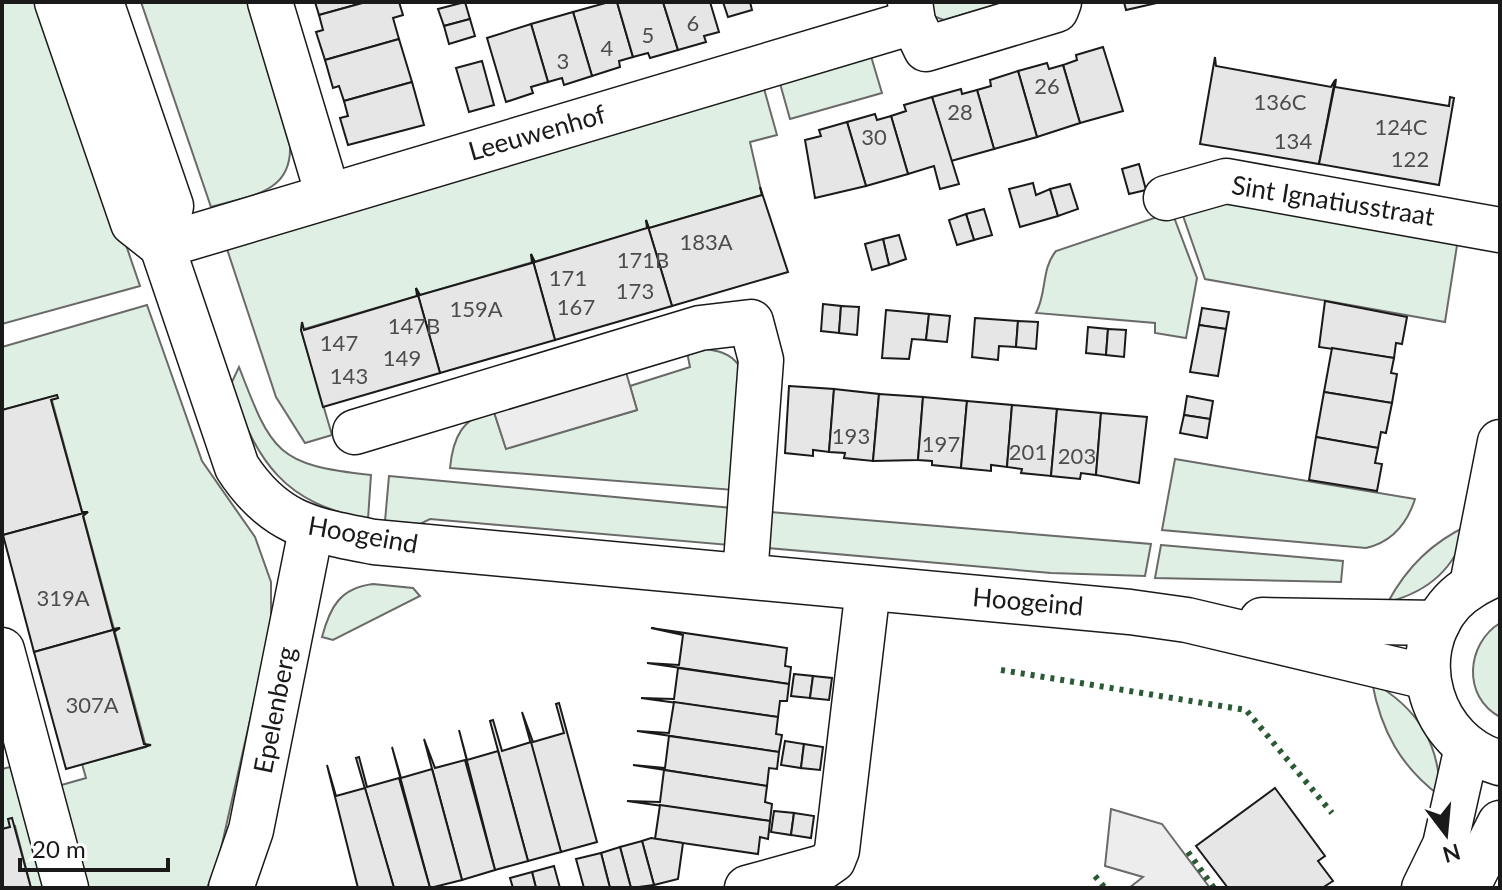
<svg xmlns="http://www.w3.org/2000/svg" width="1502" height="890" viewBox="0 0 1502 890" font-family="Lato,sans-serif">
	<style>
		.green { fill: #e0efe3; stroke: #6a6a6a; stroke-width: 2 }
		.parking { fill: #ededed; stroke: #6a6a6a; stroke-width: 2 }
		.building { fill: #e6e6e6; stroke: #1a1a1a; stroke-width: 2 }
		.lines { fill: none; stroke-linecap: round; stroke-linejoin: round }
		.minor-casing { stroke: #1a1a1a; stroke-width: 47 }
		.major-casing { stroke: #1a1a1a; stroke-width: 47 }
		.minor { stroke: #fff; stroke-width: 44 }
		.major { stroke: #fff; stroke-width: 44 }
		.hedge { stroke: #2b5a34; stroke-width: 6; stroke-dasharray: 4 6; stroke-linecap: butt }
		.labels { text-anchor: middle; stroke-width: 6; stroke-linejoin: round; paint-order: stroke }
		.number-label { font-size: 22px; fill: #4d4d4d }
		.street-label { font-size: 26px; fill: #1a1a1a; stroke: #fff }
	</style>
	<rect width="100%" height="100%" fill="#fff"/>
	<g class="green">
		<polygon points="2,2 43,2 140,286 2,324"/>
		<path d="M141,2h107l42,144c2,48 -42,50 -79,61z"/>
		<polygon points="931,2 1004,2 944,20 933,16"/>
		<polygon points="870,53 882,93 790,119 779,80"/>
		<polygon points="763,85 777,135 750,142 762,195 301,330 332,435 305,443 276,397 225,243"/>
		<polygon points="1223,200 1458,239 1445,322 1205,279 1181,210"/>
		<path d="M1172,212l25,66 -11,60 -31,-5v-10l-119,-10c11,-20 5,-44 20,-62z"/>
		<polygon points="147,305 202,461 255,537 271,582 271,627 218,862 207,888 85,888 58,786 86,778 82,764 146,747 51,397 2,410 2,347"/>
		<path d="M700,348c14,2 31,4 39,18 13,23 -3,96 -5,124l-284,-22c3,-31 12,-49 43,-59l13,39 131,-38 -7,-24 60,-19 -3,-15z"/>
		<path d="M239,367c33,86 38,98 132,108l-3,44c-85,-16 -110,-56 -138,-133z"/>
		<path d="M1175,459l240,40c-8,25 -23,43 -49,49l-204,-18z"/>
		<polygon points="389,476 732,508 729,545 430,519 420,524 385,521"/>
		<polygon points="770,512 1151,544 1145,576 1051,573 768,548"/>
		<path d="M1469,525c-14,42 -38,66 -81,77 19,-35 44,-60 81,-77z"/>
		<polygon points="1161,545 1343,561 1341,582 1155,578"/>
		<path d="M373,584l40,4 7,8 -87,44 -11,-3c8,-30 18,-49 51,-53z"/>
		<path d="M1500,623v94c-38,-20 -34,-73 0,-94z"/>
		<path d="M1372,682c46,26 68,62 68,114 -39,-29 -59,-65 -68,-114z"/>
		<polygon points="14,766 46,888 31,888 15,826 2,829 2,769"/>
	</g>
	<g class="parking">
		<polygon points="626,372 637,410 506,449 493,409"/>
		<polygon points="1111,809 1162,824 1210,888 1129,888 1143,877 1105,866"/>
	</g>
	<g class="building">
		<polygon points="315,2 366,2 319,15"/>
		<polygon points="366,2 399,2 403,15 393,18 399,39 325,60 316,32 323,30 319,15"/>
		<polygon points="465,2 470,19 444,26 438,9"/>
		<polygon points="609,2 617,2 633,57 619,61 620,67 592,76 573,12"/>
		<polygon points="617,2 663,2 678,50 650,58 648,53 633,57"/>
		<polygon points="663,2 710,2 719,32 704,36 706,42 678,50"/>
		<polygon points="723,2 750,2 752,10 728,17"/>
		<polygon points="1124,2 1161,2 1126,10"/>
		<polygon points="573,12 592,76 564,85 562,78 548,82 531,24"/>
		<polygon points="470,19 475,36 449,44 444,26"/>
		<polygon points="531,24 548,82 531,87 533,93 506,102 487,38"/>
		<polygon points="399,39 412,82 344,101 339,86 333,88 325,60"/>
		<polygon points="1103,47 1123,111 1080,123 1063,65 1077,60 1076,55"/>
		<polygon points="1215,57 1216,66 1331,87 1335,80 1319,164 1200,144"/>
		<polygon points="482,61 494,105 469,112 456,68"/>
		<polygon points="1047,63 1049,69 1063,65 1080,123 1037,137 1018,71"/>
		<polygon points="1018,71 1037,137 994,149 977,90 991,86 990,80"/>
		<polygon points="1336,79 1335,87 1449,106 1450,97 1454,98 1439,185 1319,164"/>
		<polygon points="412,82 424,125 348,145 340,118 348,116 344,101"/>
		<polygon points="961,89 962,94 977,90 994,149 951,161 932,97"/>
		<polygon points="932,97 959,184 940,189 934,166 908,174 891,116 906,111 904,105"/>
		<polygon points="875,114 877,120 891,116 908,174 866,186 847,122"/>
		<polygon points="847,122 866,186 815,198 805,140 821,136 819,130"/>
		<polygon points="1139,164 1146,190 1129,194 1122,169"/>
		<polygon points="1033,183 1036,195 1050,189 1058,216 1020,227 1009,189"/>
		<polygon points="1070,184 1078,209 1058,216 1050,189"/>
		<polygon points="760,187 788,272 672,306 646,220 649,228 762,195"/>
		<polygon points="984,209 992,235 974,240 966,214"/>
		<polygon points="966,214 974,240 957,245 949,220"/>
		<polygon points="646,220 672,306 555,340 531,254 535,262 647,228"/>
		<polygon points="899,235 906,259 889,265 883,239"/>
		<polygon points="883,239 889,265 872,270 865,244"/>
		<polygon points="531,254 555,340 440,373 416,288 420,295 532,263"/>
		<polygon points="416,288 440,373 323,407 301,330 302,322 304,330 417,296"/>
		<polygon points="1325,301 1407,317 1402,344 1396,343 1394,358 1319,347"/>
		<polygon points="823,304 841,306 839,333 821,331"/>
		<polygon points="841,306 859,307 857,335 839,333"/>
		<polygon points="1202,308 1229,312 1226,329 1199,325"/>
		<polygon points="886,310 929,314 926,340 912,339 909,359 882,358"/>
		<polygon points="929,314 950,316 947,342 926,340"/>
		<polygon points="975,318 1018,321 1016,347 999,346 998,360 972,357"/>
		<polygon points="1018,321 1038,322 1036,349 1016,347"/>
		<polygon points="1199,325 1226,329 1218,376 1190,372"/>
		<polygon points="1088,327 1108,329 1106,355 1086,353"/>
		<polygon points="1108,329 1126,330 1124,357 1106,355"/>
		<polygon points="1332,348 1394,358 1391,373 1397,374 1392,403 1324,392"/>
		<polygon points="789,386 834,389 829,452 813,450 813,456 785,453"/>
		<polygon points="834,389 879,394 873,461 844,458 845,453 829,452"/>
		<polygon points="1324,392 1392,403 1386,433 1381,432 1378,448 1316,437"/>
		<polygon points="879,394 923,397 918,460 873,461"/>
		<polygon points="57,395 58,398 51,400 82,512 88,512 3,535 2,410"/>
		<polygon points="1187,396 1213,401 1210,419 1184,415"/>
		<polygon points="923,397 967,401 961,468 932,465 932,461 918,460"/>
		<polygon points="967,401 1012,405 1007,467 991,465 991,471 961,468"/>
		<polygon points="1012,405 1057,409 1051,476 1021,473 1022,469 1007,467"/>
		<polygon points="1057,409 1101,413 1096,475 1081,473 1080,479 1051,476"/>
		<polygon points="1101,413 1147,417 1139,483 1096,475"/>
		<polygon points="1184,415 1210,419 1207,438 1180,433"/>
		<polygon points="1316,437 1378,448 1375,463 1382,464 1377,491 1309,480"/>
		<polygon points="88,512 83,516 113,629 120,628 34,652 3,535"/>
		<polygon points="120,628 114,632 144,744 151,745 66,769 34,652"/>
		<polygon points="651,628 787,648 785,666 791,667 789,684 647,663 679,665 683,635"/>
		<polygon points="678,668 789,684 787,701 780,701 778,717 641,698 674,699"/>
		<polygon points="794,674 813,676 810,698 791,696"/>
		<polygon points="813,676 832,678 829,700 810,698"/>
		<polygon points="674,702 778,717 776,734 782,735 779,752 637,731 669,733"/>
		<polygon points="559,703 597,842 561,852 522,712 533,742 564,733 556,704"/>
		<polygon points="493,720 502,751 531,742 561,852 528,861 490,721"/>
		<polygon points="459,730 467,760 498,751 528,861 495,870"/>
		<polygon points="669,736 779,752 777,769 769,768 767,786 633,765 665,768"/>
		<polygon points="424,739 435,768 465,760 495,870 462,880"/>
		<polygon points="785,741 804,744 801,768 781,765"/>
		<polygon points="804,744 823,747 820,770 801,768"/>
		<polygon points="392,747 401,778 432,769 462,880 430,888"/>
		<polygon points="359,757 367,787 399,778 430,888 394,888 356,758"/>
		<polygon points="327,765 336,796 365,788 394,888 358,888"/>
		<polygon points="664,770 767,786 765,802 772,804 770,821 627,801 660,802"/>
		<polygon points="1275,788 1325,856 1318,861 1333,881 1322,888 1228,888 1196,846"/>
		<polygon points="660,805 770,821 768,839 760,837 758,854 655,839"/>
		<polygon points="774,811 794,813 791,835 771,832"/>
		<polygon points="794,813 814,816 811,838 791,835"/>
		<polygon points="12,818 31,888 2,888 2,829 10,827 8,819"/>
		<polygon points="651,838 683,843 678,879 654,885 642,841"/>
		<polygon points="642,841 654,885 631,888 620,847"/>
		<polygon points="620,847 631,888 610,888 601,853"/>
		<polygon points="601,853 610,888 584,888 576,859"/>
		<polygon points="554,866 560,888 536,888 532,872"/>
		<polygon points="532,872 536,888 513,888 510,878"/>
	</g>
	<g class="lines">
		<g class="minor-casing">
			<g id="minor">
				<polyline points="57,2 133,223 162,246"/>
				<path d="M101,2l70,204 -9,40 75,221c37,57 74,63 137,75l756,70 57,8 240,57"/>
				<polyline points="270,2 328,195"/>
				<polyline points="910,2 913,22 926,49 1056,10 1059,2"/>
				<polyline points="1166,198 1226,181 1500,230"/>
				<polyline points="162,246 913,22"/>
				<polyline points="355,432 700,328 751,322 761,360 745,576"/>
				<polyline points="1262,620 1438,623"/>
				<polyline points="2,650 66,888"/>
				<polyline points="231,888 251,830 311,530"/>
				<polyline points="747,888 823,867 833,860 837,850 868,588"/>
			</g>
		</g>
		<g class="major-casing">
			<g id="major">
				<path d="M1500,572c-17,8 -34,15 -48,30 -48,53 -21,142 48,161"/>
				<polyline points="1472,585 1500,442"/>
				<polyline points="1424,888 1445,845 1467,747"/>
				<polyline points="1467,888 1500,823"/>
			</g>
		</g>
		<use href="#minor" class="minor"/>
		<use href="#major" class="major"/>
		<g class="hedge">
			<polyline points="1001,670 1246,710 1332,813"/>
			<polyline points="1188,852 1214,888"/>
			<polyline points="1095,876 1105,888"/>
		</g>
	</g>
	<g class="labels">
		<g class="number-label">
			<text x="693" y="31">6</text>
			<text x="648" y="43">5</text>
			<text x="607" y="56">4</text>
			<text x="563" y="69">3</text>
			<text x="1047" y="94">26</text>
			<text x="1280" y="110">136C</text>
			<text x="960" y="120">28</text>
			<text x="1401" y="135">124C</text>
			<text x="874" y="145">30</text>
			<text x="1293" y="149">134</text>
			<text x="1410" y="167">122</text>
			<text x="706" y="250">183A</text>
			<text x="643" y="268">171B</text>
			<text x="568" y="286">171</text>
			<text x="635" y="299">173</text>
			<text x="576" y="315">167</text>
			<text x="476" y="317">159A</text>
			<text x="414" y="334">147B</text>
			<text x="339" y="351">147</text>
			<text x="402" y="366">149</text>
			<text x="349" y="384">143</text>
			<text x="851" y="444">193</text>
			<text x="941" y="452">197</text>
			<text x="1028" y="460">201</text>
			<text x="1077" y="464">203</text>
			<text x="63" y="606">319A</text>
			<text x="92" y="713">307A</text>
		</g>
		<g class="street-label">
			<text transform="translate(537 133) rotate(-16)" y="9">Leeuwenhof</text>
			<text transform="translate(1333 201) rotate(9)" y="9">Sint Ignatiusstraat</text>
			<text transform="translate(363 535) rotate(10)" y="9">Hoogeind</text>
			<text transform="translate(1028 602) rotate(5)" y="9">Hoogeind</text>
			<text transform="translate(275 710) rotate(-79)" y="9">Epelenberg</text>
		</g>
	</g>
	<rect width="1502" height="890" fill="none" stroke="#1a1a1a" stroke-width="8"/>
	<g transform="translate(1446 834) rotate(164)" stroke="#ffffff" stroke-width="6" paint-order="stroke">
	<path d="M0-6L14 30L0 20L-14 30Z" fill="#1a1a1a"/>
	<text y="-12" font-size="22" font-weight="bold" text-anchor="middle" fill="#1a1a1a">N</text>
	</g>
	<path d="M20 858v12h148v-12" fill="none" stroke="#1a1a1a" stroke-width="4"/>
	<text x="32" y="858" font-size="24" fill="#1a1a1a" stroke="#ffffff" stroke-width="6" paint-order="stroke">20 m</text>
</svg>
